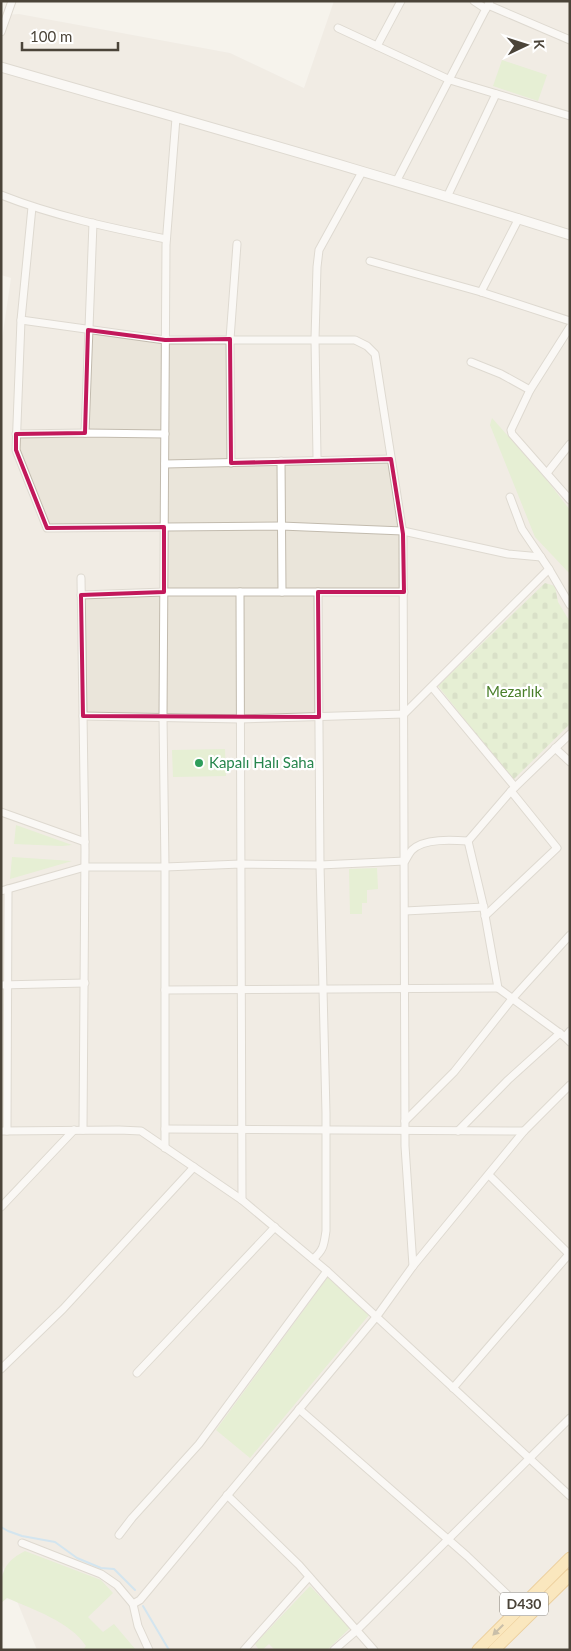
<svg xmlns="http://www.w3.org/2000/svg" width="571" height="1651" viewBox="0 0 571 1651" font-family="Lato,sans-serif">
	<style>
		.residential { fill: #eae5da }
		.green { fill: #d2eab5 }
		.cemetery { fill: url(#cemetery-stones) }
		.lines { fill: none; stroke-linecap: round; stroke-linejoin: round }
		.stream { stroke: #a9d4f2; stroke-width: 2 }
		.minor-casing { stroke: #c2bbae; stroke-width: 9 }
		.tertiary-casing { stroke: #c2bbae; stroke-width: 11 }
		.trunk-casing { stroke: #e0a43c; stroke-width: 13 }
		.minor { stroke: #fff; stroke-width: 7 }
		.tertiary { stroke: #fff; stroke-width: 9 }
		.trunk { stroke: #ffd985; stroke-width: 11 }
		.oneway { fill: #938057 }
		.marked { fill: none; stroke: #c2185b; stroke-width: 4; stroke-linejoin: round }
		.leisure-dot { fill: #2e9e5b; stroke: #fff; stroke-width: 2 }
		.labels { text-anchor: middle; stroke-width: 4.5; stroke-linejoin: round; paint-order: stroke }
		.shield { fill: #fff; stroke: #817c74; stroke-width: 1 }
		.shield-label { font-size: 14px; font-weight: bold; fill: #4b4439 }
		.park-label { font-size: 15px; fill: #4a7f2a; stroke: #fff }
		.leisure-label { font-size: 15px; fill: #27864d; stroke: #fff; text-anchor: start }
	</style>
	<defs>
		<pattern id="cemetery-stones" width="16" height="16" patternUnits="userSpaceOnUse" patternTransform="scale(1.25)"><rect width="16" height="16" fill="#d2eab5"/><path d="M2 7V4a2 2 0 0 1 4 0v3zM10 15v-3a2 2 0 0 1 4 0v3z" fill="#b6ca9c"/></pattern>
	</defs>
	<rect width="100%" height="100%" fill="#f6f3ec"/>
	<polygon class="residential" points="334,1 570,1 570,1650 37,1650 1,1562 1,346 11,278 1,275 1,15 19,14 230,53 304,88"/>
	<g class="green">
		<polygon points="502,60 547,75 538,101 493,86"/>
		<polygon points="492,418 546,479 570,510 570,574 535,537 490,425"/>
		<polygon points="225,749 226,776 173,777 172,750"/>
		<polygon points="16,825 72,845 62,846 14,844"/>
		<polygon points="12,857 72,861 10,879"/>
		<polygon points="377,868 378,889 367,890 367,903 362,903 362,914 350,914 349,869"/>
		<polygon points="328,1277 369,1315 250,1458 216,1430"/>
		<path d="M25,1551l76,29 12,13 -25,24 15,15 11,-8 22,26h-53l3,-4c-15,-24 -54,-37 -79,-48l-6,5c0,-27 -1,-39 24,-52z"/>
		<polygon points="310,1586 350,1628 327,1650 275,1650 269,1644 262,1650 259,1650 255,1644"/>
	</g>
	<polygon class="cemetery" points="545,583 555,586 558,602 570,622 570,724 513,780 438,686"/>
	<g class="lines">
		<g class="stream">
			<polyline points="1,1527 8,1531 22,1536 55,1542 77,1558 101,1568 114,1569 135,1590"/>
			<polyline points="143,1606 169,1650"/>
		</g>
		<g class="minor-casing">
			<g id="minor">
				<polyline points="474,1 486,9"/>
				<polyline points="488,5 570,40"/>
				<polyline points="338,28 450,80 570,116"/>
				<polyline points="1,32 12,1"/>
				<polyline points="377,46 401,1"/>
				<polyline points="396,182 490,1"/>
				<path d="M1,195c53,21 110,33 165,44"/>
				<polyline points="447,197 496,94"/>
				<polyline points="32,207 21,320 16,450 47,528 281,526 403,531 508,554 541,557"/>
				<polyline points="370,261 481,292 570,321"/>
				<polyline points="481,292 519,218"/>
				<polyline points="21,320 165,340 355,340 367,346 375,354 403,534 405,1146 413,1266"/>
				<polyline points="570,327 530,390 511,430 512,434 570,500"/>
				<polyline points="471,362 501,374 530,390"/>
				<polyline points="85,433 93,223"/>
				<polyline points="16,434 85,433 165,434"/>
				<polyline points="317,457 315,339 317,267 319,250 362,172"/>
				<polyline points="281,461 282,592"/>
				<polyline points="231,463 230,339 237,244"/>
				<polyline points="165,464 391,459"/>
				<polyline points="547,473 570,444"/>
				<polyline points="510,497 522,529 549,569 570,605"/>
				<polyline points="81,578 85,850 83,1130"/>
				<polyline points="240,592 242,1200"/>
				<polyline points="81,595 164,592 404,592"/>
				<polyline points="432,687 515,787"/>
				<polyline points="83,716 240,719 404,714 549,569"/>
				<polyline points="570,734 511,791 468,841 483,904 498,988 565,1037 570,1042"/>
				<polyline points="555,748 570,762"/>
				<polyline points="1,812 85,842"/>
				<path d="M1,891l84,-24h80l76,-3 79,1 85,-4c2,-3 4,-8 7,-11 12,-12 41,-10 56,-9"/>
				<polyline points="405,911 484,907"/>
				<polyline points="485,916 557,848 511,791"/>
				<polyline points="1,985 85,983"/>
				<polyline points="165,990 498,988"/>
				<polyline points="565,1037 570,1031"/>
				<polyline points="405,1121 454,1072 512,999 570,935"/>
				<polyline points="165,1129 524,1131"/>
				<polyline points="1,1131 119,1130 141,1131 242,1200 327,1271 570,1496"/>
				<polyline points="7,1131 8,889"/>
				<polyline points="458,1131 508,1080 560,1033"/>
				<polyline points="165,1148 165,867 163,717 166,245 176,118"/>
				<polyline points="489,1175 570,1255"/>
				<polyline points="1,1207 74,1130"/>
				<path d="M313,1259c11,-9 11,-15 13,-28v-118l-6,-248 -2,-273"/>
				<polyline points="1,1369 63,1309 194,1167"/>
				<polyline points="137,1373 275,1227"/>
				<polyline points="453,1388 570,1253"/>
				<polyline points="299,1409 467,1556 514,1601"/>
				<polyline points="227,1495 299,1565 374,1650"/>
				<polyline points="119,1535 132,1518 199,1444 327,1271"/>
				<polyline points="22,1543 101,1574 117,1585 133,1604 138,1626 149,1650"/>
				<polyline points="133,1604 140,1600 377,1316 413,1266 524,1131 570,1085"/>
				<polyline points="244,1650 309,1577"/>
				<polyline points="334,1650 357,1630 570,1418"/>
			</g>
		</g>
		<g class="tertiary-casing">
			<path id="tertiary" d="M1,67c190,55 381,108 569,168"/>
		</g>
		<g class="trunk-casing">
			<g id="trunk">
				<polyline points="478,1650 570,1558"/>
				<polyline points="494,1650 570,1575"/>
			</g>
		</g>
		<use href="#minor" class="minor"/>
		<use href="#tertiary" class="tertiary"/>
		<use href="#trunk" class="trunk"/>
	</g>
	<defs><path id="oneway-solid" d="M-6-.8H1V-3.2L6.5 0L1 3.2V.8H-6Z" transform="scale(1.25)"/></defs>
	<use class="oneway" href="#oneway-solid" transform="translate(498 1630) rotate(135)"/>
	<path d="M0 0H571V1651H0ZM88,330l77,10 65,-1 1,124 160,-4 12,75 1,58h-86l1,125 -236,-1 -2,-121 83,-3v-65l-117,1 -31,-78v-16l69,-1z" fill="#f6f3ec" fill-opacity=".55" fill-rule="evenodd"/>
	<path class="marked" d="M88,330l77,10 65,-1 1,124 160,-4 12,75 1,58h-86l1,125 -236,-1 -2,-121 83,-3v-65l-117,1 -31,-78v-16l69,-1z"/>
	<circle class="leisure-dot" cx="199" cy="763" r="5"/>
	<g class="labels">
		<rect class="shield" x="500" y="1592.5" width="48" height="23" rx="4"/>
		<g class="shield-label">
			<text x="524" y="1609">D430</text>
		</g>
		<g class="park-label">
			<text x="514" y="697">Mezarlık</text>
		</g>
		<g class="leisure-label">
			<text x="209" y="768">Kapalı Halı Saha</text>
		</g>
	</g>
	<rect width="571" height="1651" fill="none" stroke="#4b4439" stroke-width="5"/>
	<g transform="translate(526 45) rotate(86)" stroke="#ffffff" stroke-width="4" paint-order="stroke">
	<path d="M0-4L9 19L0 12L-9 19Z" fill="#4b4439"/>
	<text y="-8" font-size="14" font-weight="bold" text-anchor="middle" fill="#4b4439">K</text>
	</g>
	<path d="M22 42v8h96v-8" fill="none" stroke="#4b4439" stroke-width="2.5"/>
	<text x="30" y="42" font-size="15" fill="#4b4439" stroke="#ffffff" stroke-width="4" paint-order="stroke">100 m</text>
</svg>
